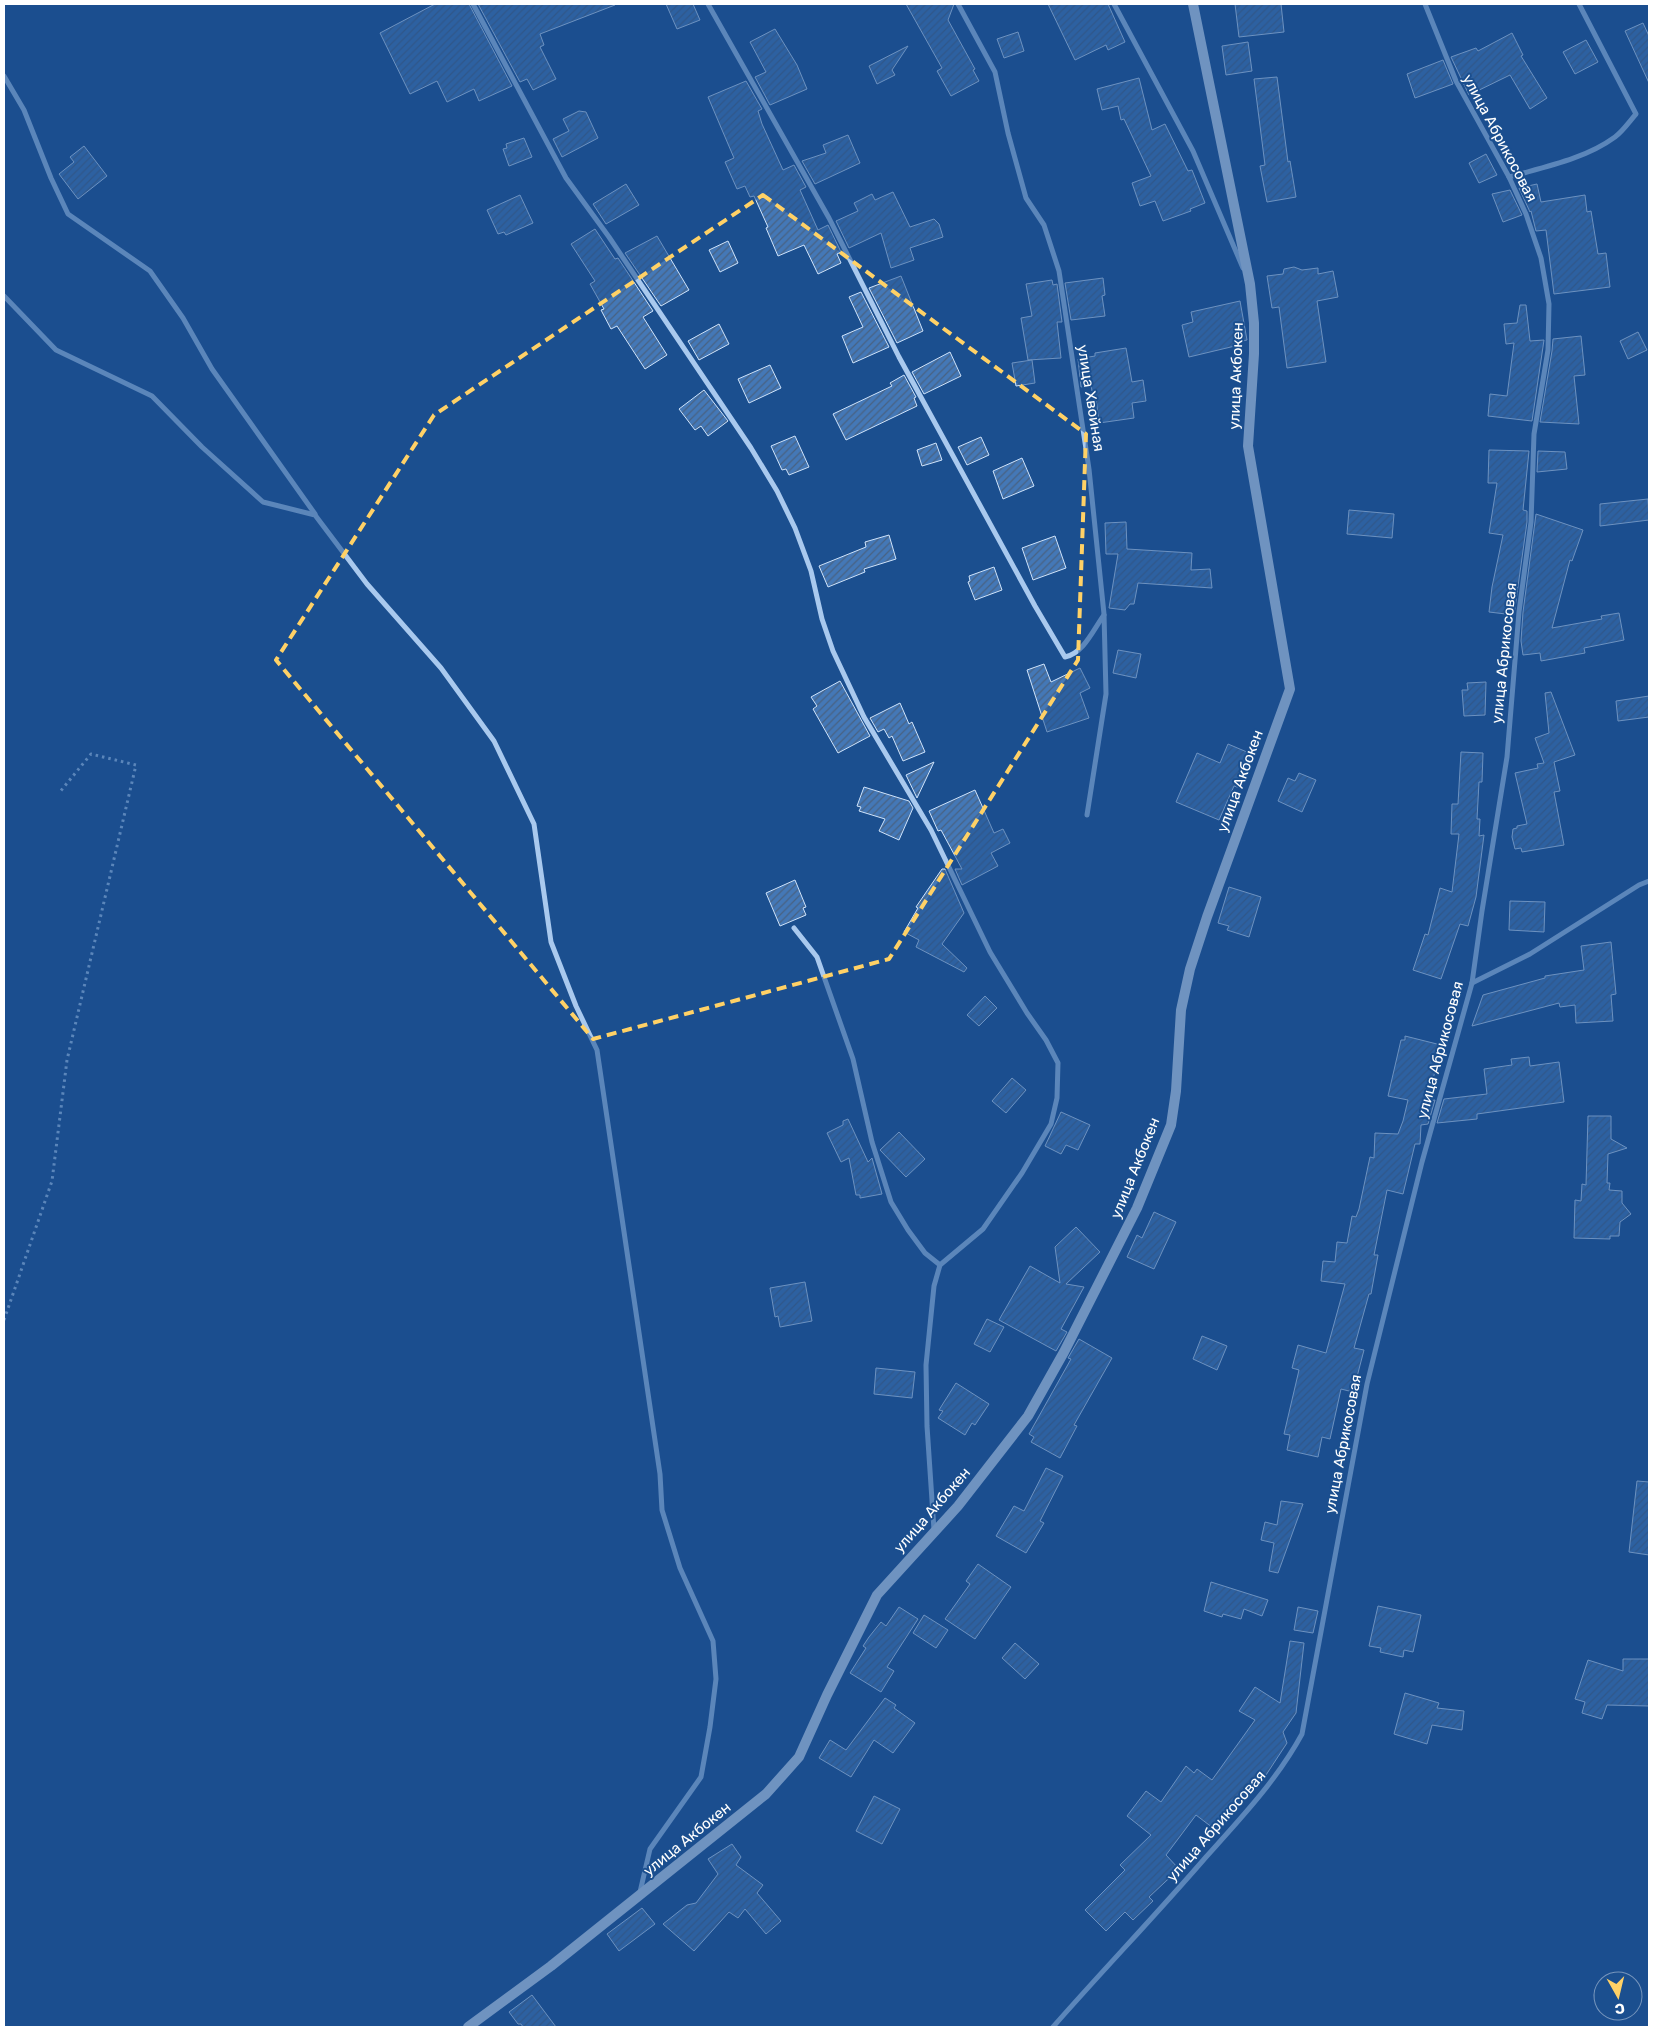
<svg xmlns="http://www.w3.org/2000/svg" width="1653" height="2031" viewBox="0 0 1653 2031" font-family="Rubik,sans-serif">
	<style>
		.building { fill: url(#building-hatch); stroke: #cfe3fa }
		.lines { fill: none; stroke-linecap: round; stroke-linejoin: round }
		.path { stroke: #a9c9ee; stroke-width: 3; stroke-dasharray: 2.5 4; stroke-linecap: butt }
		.street { stroke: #a9c9ee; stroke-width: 5 }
		.secondary { stroke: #d6e6fa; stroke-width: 10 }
		.marked { fill: none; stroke: #ffd166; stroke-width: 4; stroke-dasharray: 10 6; stroke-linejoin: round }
		.labels { text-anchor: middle; stroke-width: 4; stroke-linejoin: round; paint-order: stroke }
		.street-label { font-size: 15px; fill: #fff; stroke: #1b4f8f }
	</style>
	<defs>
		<pattern id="building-hatch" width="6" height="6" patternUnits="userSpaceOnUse" patternTransform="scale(1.25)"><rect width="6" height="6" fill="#4478b7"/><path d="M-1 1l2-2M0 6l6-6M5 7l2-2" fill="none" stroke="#486282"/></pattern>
	</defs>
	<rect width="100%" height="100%" fill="#1b4f8f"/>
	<g class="building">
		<polygon points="435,4 469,4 512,86 479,101 474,89 447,102 437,81 410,94 380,33"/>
		<polygon points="478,4 614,4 615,5 540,34 544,45 540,47 556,79 533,90 527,79 520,82"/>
		<polygon points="666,4 693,4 700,20 677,29"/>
		<polygon points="906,4 954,4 948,20 975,69 973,70 979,81 951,96 937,71 942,68"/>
		<polygon points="1048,4 1108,4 1125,42 1108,50 1106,45 1075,60"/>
		<polygon points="1235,4 1281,4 1284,32 1239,37"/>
		<polygon points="1643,23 1649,36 1649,83 1625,31"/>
		<polygon points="775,29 797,65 807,89 770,105 755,77 766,72 750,42"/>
		<polygon points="1018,32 1024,51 1004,58 997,39"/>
		<polygon points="1512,33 1523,55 1521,56 1547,98 1530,109 1510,75 1469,95 1451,57 1476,48 1478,51"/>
		<polygon points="1586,40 1598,62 1575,74 1563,52"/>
		<polygon points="1248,42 1252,71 1226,75 1222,46"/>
		<polygon points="908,46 892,70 895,75 877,84 869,66"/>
		<polygon points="1443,60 1453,84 1415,98 1407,74"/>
		<polygon points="1277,77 1288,162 1290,161 1296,197 1267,202 1260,166 1265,165 1254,79"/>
		<polygon points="1139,78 1152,130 1165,124 1188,171 1192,170 1205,203 1190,209 1191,211 1163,221 1155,201 1140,206 1132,183 1151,176 1124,119 1121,120 1118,106 1102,110 1097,89"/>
		<polygon points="746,81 762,109 758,111 762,124 783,170 794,165 806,187 800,190 818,230 828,225 841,252 837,254 841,263 818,274 804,245 778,256 766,228 768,227 754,196 750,197 745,186 737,189 725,162 734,158 708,97"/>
		<polygon points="579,111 586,112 598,138 562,157 553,139 569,131 563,119"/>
		<polygon points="848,135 860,163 815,184 802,161 826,153 823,145"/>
		<polygon points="524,138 532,157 509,166 503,149 507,148 506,144"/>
		<polygon points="84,146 107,176 78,199 59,174 74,162 70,157"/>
		<polygon points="1486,154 1497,175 1479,183 1469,163"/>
		<polygon points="626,184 639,205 606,224 593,204"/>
		<polygon points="1537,184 1541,202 1585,195 1587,212 1591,211 1598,254 1606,253 1610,287 1554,294 1546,230 1536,231 1531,211 1530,212 1519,188"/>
		<polygon points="1510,190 1522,215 1503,222 1492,194"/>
		<polygon points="893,192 910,227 934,219 939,224 943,237 910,248 914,260 891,268 881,233 849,248 836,221 858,211 854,203 872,194 875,200"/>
		<polygon points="520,195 533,223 506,235 504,232 498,234 487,210"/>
		<polygon points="595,229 615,259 618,258 653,311 643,317 667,355 645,369 617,326 611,329 601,310 604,309 590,284 595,281 571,244"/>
		<polygon points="657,236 689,290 661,306 625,253"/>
		<polygon points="728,241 738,263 720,272 709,250"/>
		<polygon points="1294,267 1302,270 1318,268 1318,274 1333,271 1338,297 1317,301 1326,362 1287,368 1279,307 1272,308 1267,276 1283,274 1284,269"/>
		<polygon points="901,276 923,331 897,343 869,288"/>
		<polygon points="1103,278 1105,295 1102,296 1105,316 1071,320 1065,283"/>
		<polygon points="1052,280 1053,285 1057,284 1062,322 1057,322 1061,358 1028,360 1021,318 1032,316 1026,284"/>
		<polygon points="861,292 889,347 853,363 842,336 863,327 849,297"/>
		<polygon points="1240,301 1247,340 1234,343 1235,346 1189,357 1182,325 1193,322 1191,312"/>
		<polygon points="1520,305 1526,305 1530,341 1544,340 1532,421 1488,416 1490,394 1507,396 1514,343 1506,344 1504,324 1517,323"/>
		<polygon points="719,324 729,344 699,360 688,341"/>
		<polygon points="1638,332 1647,350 1628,359 1620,341"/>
		<polygon points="1581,336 1585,375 1574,376 1579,424 1540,422 1552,351 1553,339"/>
		<polygon points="1126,348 1132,382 1143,380 1146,401 1132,403 1134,418 1099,423 1095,390 1092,391 1091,385 1081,387 1078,359 1095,356 1095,353"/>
		<polygon points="950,352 961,376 924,394 912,372"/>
		<polygon points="1032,360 1035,383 1016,386 1012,363"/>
		<polygon points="770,365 781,388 749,403 738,379"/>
		<polygon points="904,375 916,397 914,398 917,406 846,440 833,414 892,386 890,383"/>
		<polygon points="704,390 728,421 708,436 701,426 695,430 679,409"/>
		<polygon points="795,436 809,467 789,475 786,469 782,470 771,446"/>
		<polygon points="981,437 989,455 967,465 958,447"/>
		<polygon points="936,443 942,460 922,466 917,450"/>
		<polygon points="1489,450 1529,451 1523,510 1527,511 1527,522 1514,615 1489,612 1492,587 1503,535 1489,533 1497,483 1488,483"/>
		<polygon points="1538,451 1565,452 1567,469 1537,472"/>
		<polygon points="1022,458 1034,486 1003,499 993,471"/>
		<polygon points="1648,499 1649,520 1600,526 1600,504"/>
		<polygon points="1349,510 1394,514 1392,538 1347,534"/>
		<polygon points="1536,514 1583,530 1572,561 1570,560 1552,628 1602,619 1601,616 1619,613 1624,640 1584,648 1585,653 1541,661 1540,653 1523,655 1521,641 1523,612"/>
		<polygon points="1126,522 1127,549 1192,553 1191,570 1210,569 1212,588 1138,583 1134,604 1130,604 1125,610 1109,608 1118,554 1106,554 1105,523"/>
		<polygon points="889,535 896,559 864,569 865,572 828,587 819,566 866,547 865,542"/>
		<polygon points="1055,536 1066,568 1033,580 1022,548"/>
		<polygon points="994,567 1002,590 975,600 968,582 970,581 969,576"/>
		<polygon points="1118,650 1141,654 1136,678 1113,673"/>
		<polygon points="1044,664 1051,682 1080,668 1090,688 1080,693 1089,718 1047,732 1027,670"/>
		<polygon points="840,681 870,736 838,753 813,709 817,706 811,697"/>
		<polygon points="1486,682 1485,715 1464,716 1462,690 1468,690 1467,683"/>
		<polygon points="1551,692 1575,755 1554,762 1560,791 1554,792 1564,845 1522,852 1521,848 1515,849 1512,837 1513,829 1517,828 1517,826 1527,824 1515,773 1538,768 1537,764 1544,763 1535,738 1549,733 1545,693"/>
		<polygon points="1649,696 1649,717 1618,721 1616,701"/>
		<polygon points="900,703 909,724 912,722 925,752 903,761 892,736 889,738 884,729 878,732 870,718"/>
		<polygon points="1228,744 1254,755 1240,788 1234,786 1219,820 1176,802 1197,753 1220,763"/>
		<polygon points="1461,752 1483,753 1482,782 1479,782 1477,819 1480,819 1479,836 1484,835 1476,897 1468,926 1460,924 1441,979 1413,970 1425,934 1428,935 1440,888 1452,892 1459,834 1451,834 1452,804 1458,804"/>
		<polygon points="934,762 917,798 906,775"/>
		<polygon points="1299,773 1316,780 1302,812 1278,801 1288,778 1295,781"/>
		<polygon points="864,787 909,801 913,808 899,840 879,831 885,819 859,811 861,807 857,806"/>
		<polygon points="975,790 994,833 1003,829 1010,843 991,853 998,866 962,885 955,869 962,869 941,830 938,831 929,811"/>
		<polygon points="942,869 945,869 964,913 942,944 967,968 964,972 916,947 919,940 904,932 918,908 916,907"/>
		<polygon points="795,880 806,907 803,908 806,915 780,926 766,893"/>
		<polygon points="1229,887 1261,897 1249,937 1227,930 1229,926 1218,923"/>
		<polygon points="1510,901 1545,902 1544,932 1509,930"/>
		<polygon points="1611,942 1616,994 1611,995 1613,1021 1576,1023 1575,1005 1560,1007 1559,1003 1472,1026 1483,995 1545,978 1545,976 1584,970 1581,946"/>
		<polygon points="985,996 997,1008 979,1026 967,1015"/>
		<polygon points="1405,1036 1441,1045 1428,1101 1435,1100 1428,1124 1421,1125 1420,1144 1415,1144 1403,1194 1387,1190 1374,1255 1378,1255 1371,1294 1369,1294 1354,1348 1364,1350 1353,1392 1341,1389 1330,1439 1322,1437 1318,1457 1287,1450 1290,1435 1284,1434 1299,1370 1292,1368 1298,1345 1326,1353 1345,1284 1321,1281 1323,1261 1335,1262 1337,1242 1347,1243 1352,1216 1356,1217 1359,1209 1370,1157 1374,1158 1375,1133 1398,1134 1403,1121 1408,1100 1388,1096 1401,1040 1405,1040"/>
		<polygon points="1529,1057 1530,1066 1559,1062 1564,1102 1477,1114 1477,1119 1437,1123 1444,1099 1487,1094 1484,1069 1512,1065 1511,1059"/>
		<polygon points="1012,1078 1026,1090 1006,1113 992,1101"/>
		<polygon points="1061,1112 1090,1125 1078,1150 1066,1145 1061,1154 1045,1146"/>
		<polygon points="1588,1116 1611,1116 1611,1139 1627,1148 1608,1154 1607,1183 1610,1183 1609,1190 1622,1191 1622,1203 1631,1214 1620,1222 1619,1236 1610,1236 1610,1239 1574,1238 1575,1200 1581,1201 1582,1184 1586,1185"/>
		<polygon points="848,1119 868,1162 872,1158 882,1194 860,1198 860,1195 856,1195 849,1158 841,1162 827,1133 843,1125 843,1121"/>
		<polygon points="899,1132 925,1159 906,1177 880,1150"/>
		<polygon points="1154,1212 1176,1222 1154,1269 1127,1257 1137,1235 1142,1238"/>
		<polygon points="1076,1227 1100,1252 1066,1284 1084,1287 1061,1329 1067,1332 1056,1351 999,1320 1030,1266 1060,1283 1055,1247"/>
		<polygon points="805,1282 812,1321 780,1327 778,1316 775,1317 770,1288"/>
		<polygon points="987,1319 1004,1327 990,1352 974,1344"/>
		<polygon points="1202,1336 1227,1346 1217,1370 1193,1359"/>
		<polygon points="1079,1339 1112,1358 1074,1425 1077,1426 1060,1458 1031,1442 1034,1437 1029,1434 1071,1359 1068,1358"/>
		<polygon points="876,1368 915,1372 912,1398 874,1394"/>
		<polygon points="956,1383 989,1404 975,1425 972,1423 965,1435 938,1418 943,1411 939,1410"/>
		<polygon points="1046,1468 1063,1476 1040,1521 1044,1523 1026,1553 996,1536 1014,1506 1024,1511"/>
		<polygon points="1637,1481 1649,1482 1649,1555 1629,1552"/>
		<polygon points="1281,1501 1303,1504 1278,1573 1269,1571 1274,1543 1261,1540 1265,1522 1277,1525"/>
		<polygon points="978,1564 1011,1587 975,1639 945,1619 970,1584 966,1581"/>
		<polygon points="1211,1582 1268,1600 1262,1616 1244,1609 1241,1619 1223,1614 1222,1617 1204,1611"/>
		<polygon points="1378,1606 1421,1615 1413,1652 1404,1650 1403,1657 1380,1652 1381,1648 1369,1646"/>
		<polygon points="899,1607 918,1619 887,1667 894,1671 881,1692 850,1673 866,1648 863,1646 869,1637 881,1622 886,1626"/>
		<polygon points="1298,1607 1318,1611 1313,1633 1294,1630"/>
		<polygon points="924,1615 948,1630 936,1648 913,1633"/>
		<polygon points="1290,1641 1304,1643 1296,1713 1283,1732 1287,1743 1266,1775 1264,1776 1246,1800 1239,1795 1213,1828 1196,1815 1166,1855 1179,1869 1149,1897 1153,1901 1133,1920 1125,1912 1106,1931 1085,1910 1125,1870 1120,1865 1151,1835 1127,1816 1146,1791 1161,1802 1186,1766 1194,1773 1197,1769 1212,1780 1255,1720 1239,1711 1255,1687 1280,1703"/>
		<polygon points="1015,1643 1039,1664 1025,1679 1002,1658"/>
		<polygon points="1623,1659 1649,1659 1649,1706 1607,1705 1602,1719 1582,1713 1585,1702 1575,1699 1588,1660 1623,1671"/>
		<polygon points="1405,1693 1439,1703 1437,1708 1464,1711 1462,1730 1432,1725 1427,1744 1394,1734"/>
		<polygon points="885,1698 896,1705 894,1708 915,1723 893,1753 874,1740 851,1777 819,1758 830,1740 846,1750"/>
		<polygon points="874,1796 900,1809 882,1844 856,1831"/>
		<polygon points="732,1844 741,1857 736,1865 763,1885 757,1893 781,1921 766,1934 745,1909 738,1918 729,1912 694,1951 663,1924 687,1905 696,1903 718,1874 708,1859"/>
		<polygon points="642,1908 655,1924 619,1951 607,1934"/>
		<polygon points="532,1995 556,2027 523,2027 521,2024 518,2024 509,2012"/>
	</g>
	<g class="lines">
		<polyline class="path" points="4,1320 52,1181 67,1060 136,765 91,754 59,793"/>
		<g class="street">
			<polyline points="473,4 566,178 609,237 751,448 777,491 795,528 811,571 822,619 833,651 864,717 931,830 990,952 1027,1013 1046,1040 1058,1063 1057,1098 1051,1124 1022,1173 983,1229 940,1265 934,1286 926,1365 927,1426 934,1530"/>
			<path d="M708,4l121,214 70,139 136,249 30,51c19,-4 28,-27 39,-42"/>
			<polyline points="958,4 995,72 1008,133 1026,198 1044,225 1059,271 1089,469 1104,614 1106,694 1087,815"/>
			<polyline points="1114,4 1193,151 1243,268"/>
			<polyline points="4,76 24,110 51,178 68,214 150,271 183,318 212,369 315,514"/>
			<path d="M1509,177c35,-10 76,-18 106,-40 8,-6 14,-15 21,-23l-57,-110"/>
			<polyline points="4,296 56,350 152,396 202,447 263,502 315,515 367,584 441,668 494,741 534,824 551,942 576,1006 597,1050 660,1474 662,1510 680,1568 713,1641 716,1679 710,1727 701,1777 650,1849 640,1892"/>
			<polyline points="794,928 817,957 853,1059 872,1142 891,1202 908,1230 925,1253 940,1265"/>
			<polyline points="1472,983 1530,954 1639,885 1649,881"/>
			<path d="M1053,2027c50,-57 103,-112 153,-170 35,-39 71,-77 96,-123l65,-350 55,-222 50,-179 10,-72 25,-154 12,-145 12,-90 3,-88 14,-84 1,-46 -8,-46 -15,-44 -17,-37 -53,-96 -31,-77"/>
		</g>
		<polyline class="secondary" points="468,2027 551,1966 766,1794 799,1757 827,1695 877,1595 958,1506 1028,1416 1064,1352 1137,1208 1171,1125 1176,1091 1181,1010 1190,969 1207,917 1290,689 1248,446 1254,354 1254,323 1250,284 1193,4"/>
	</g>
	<path d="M0 0H1653V2031H0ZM763,195l323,239 -8,226 -189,299 -296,80 -317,-379 158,-245z" fill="#1b4f8f" fill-opacity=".55" fill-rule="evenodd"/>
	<path class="marked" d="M763,195l323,239 -8,226 -189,299 -296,80 -317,-379 158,-245z"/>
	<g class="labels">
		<g class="street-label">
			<text transform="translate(1500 138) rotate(62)" y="5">улица Абрикосовая</text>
			<text transform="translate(1236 376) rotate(-88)" y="5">улица Акбокен</text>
			<text transform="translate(1091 398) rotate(81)" y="5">улица Хвойная</text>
			<text transform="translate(1504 653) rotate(-84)" y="5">улица Абрикосовая</text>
			<text transform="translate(1240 781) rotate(-70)" y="5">улица Акбокен</text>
			<text transform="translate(1440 1050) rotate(-75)" y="5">улица Абрикосовая</text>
			<text transform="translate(1135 1168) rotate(-68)" y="5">улица Акбокен</text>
			<text transform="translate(1343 1444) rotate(-79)" y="5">улица Абрикосовая</text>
			<text transform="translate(932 1510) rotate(-49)" y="5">улица Акбокен</text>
			<text transform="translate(1216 1826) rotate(-49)" y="5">улица Абрикосовая</text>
			<text transform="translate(687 1839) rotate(-39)" y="5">улица Акбокен</text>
		</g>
	</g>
	<rect width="1653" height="2031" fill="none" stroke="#ffffff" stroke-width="10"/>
	<g transform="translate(1618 1996) rotate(172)"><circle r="24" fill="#1b4f8f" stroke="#7695bc"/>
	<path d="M0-4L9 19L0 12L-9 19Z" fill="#ffd166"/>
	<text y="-8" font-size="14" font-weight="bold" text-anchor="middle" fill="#ffffff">С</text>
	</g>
</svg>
